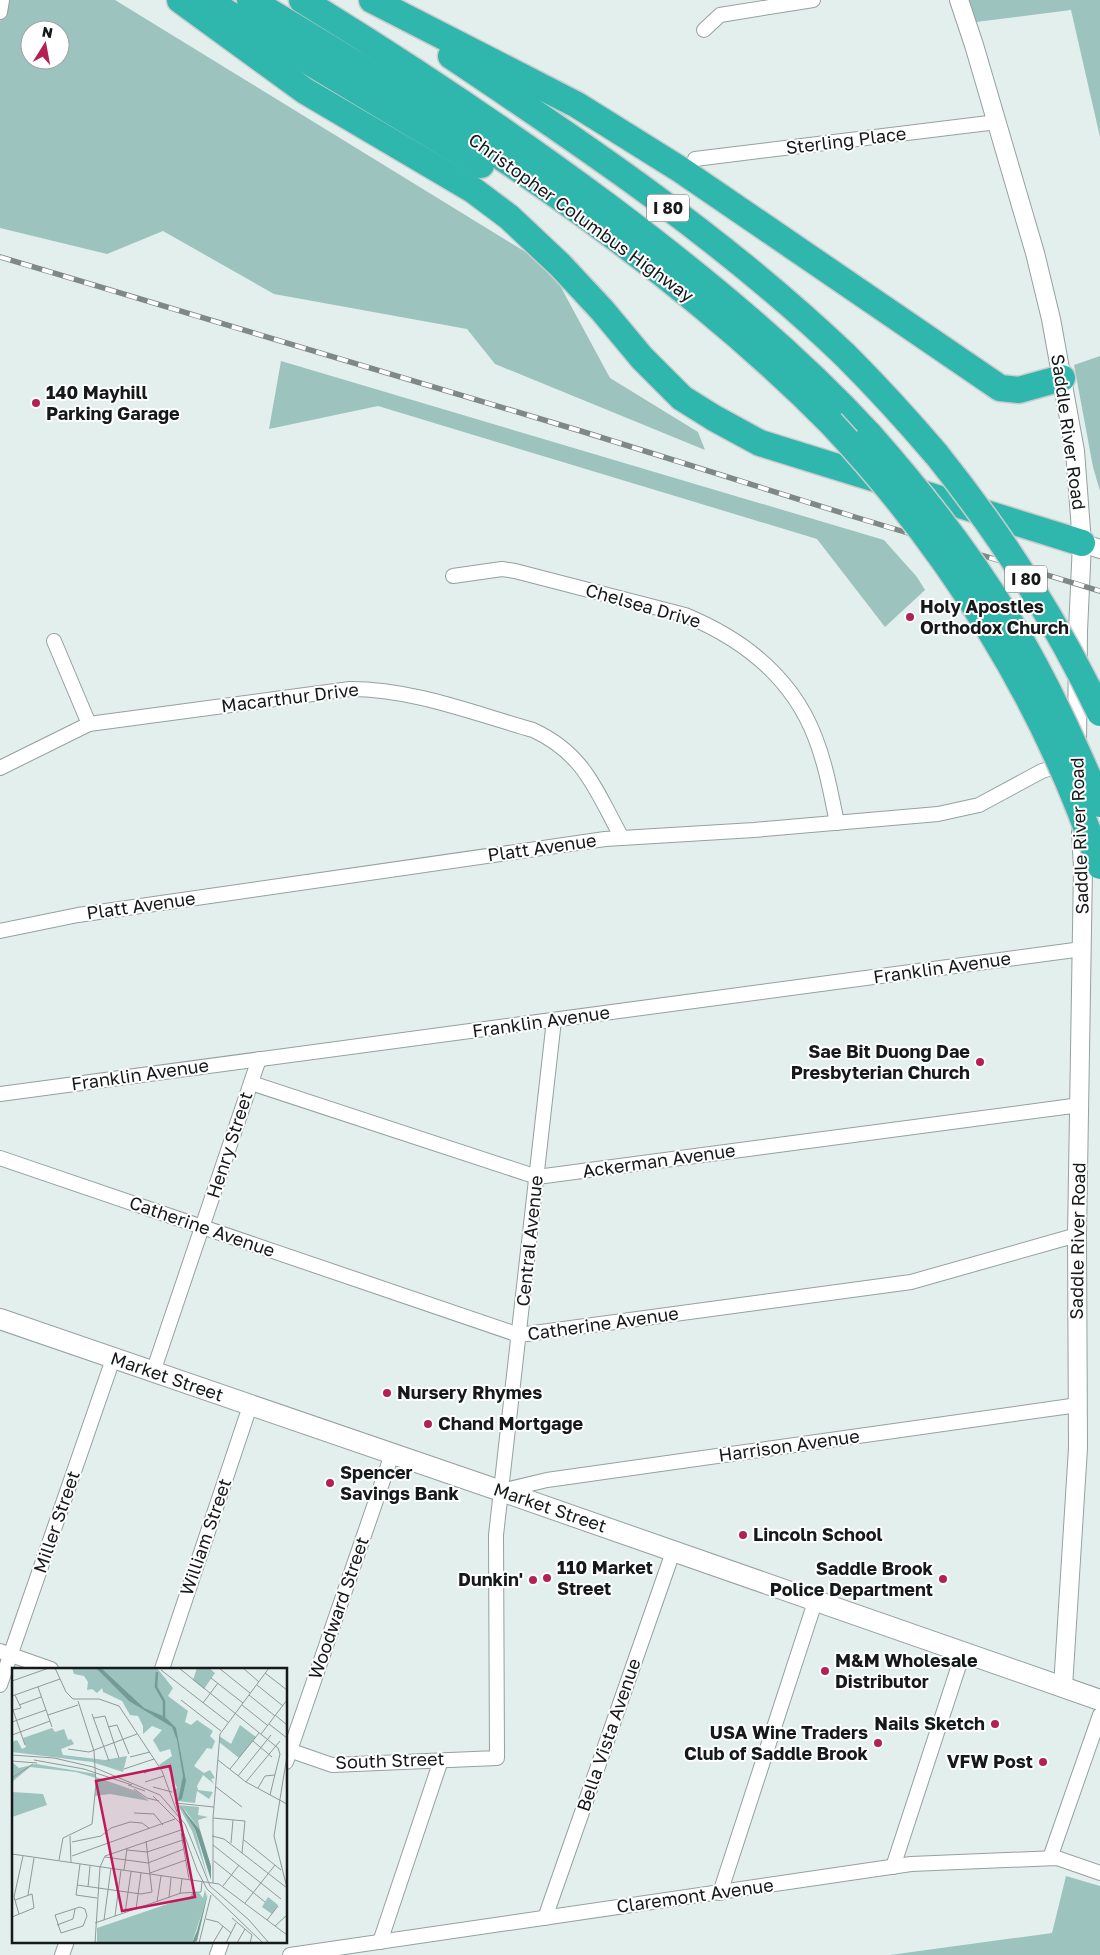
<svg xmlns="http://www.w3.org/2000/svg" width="1100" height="1955" viewBox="0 0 1100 1955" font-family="'Golos Text',sans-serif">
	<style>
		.green { fill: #9dc3be; fill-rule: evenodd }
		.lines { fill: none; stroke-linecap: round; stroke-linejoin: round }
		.minor-casing { stroke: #95a1a0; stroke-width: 16 }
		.tertiary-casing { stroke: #95a1a0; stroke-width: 20 }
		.secondary-casing { stroke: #95a1a0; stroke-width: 22 }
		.motorway-casing { stroke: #ccc; stroke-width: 29 }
		.minor { stroke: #fff; stroke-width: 14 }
		.tertiary { stroke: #fff; stroke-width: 18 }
		.secondary { stroke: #fff; stroke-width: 20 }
		.motorway { stroke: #30b7ad; stroke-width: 26 }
		.rail-casing { stroke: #7f8887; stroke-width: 5.5 }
		.rail { stroke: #fff; stroke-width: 4; stroke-dasharray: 11; stroke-linecap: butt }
		.motorway-bridge-casing { stroke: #ccc; stroke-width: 29; stroke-linecap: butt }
		.motorway-bridge { stroke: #30b7ad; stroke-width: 26 }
		.poi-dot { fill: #b22152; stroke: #fff; stroke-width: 2 }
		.labels { text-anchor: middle; stroke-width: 4; stroke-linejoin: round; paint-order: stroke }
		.shield { fill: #fff; stroke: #5b5e5e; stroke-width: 1 }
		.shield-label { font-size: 16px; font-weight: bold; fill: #151919 }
		.street-label { font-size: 18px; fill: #151919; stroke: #fff }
		.poi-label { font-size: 18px; font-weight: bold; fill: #151919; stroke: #fff; text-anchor: start }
		.inset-river { fill: none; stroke: #759b96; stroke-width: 2.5 }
		.inset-road { fill: none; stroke: #909998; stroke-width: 1 }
		.view { fill: #c2185b; fill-opacity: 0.15; stroke: #c2185b; stroke-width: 2.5 }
		.inset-edge { fill: none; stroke: #151919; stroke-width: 2.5 }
	</style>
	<rect width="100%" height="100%" fill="#e2efed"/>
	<g class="green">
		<path d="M3,0h112l435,267 60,111 88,54 7,18 -210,-86 -28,-35 -193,-35 -111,-63 -56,23 -107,-26v-206zM30,30h30v30h-30z"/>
		<polygon points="968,0 1100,0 1100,137 1071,10 976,22"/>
		<polygon points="1100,356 1100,491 1093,467 1074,365"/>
		<polygon points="281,361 884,540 917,577 925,590 885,627 817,539 378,406 269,429"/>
		<polygon points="1066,1876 1100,1886 1100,1955 890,1955 1052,1933"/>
	</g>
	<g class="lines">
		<g class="minor-casing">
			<g id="minor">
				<polyline points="0,12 2,0"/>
				<polyline points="704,30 720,15 813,0"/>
				<polyline points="695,159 997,122"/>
				<path d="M453,576l49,-7 13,2 170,44c58,24 107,62 130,122 11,28 16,57 22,86"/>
				<polyline points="54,641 89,724"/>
				<path d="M0,768l89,-44 261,-35c63,0 123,24 183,41 52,24 63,61 89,108"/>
				<polyline points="0,931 78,915 605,839 754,830 938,814 979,805 1042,771 1064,764"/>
				<polyline points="251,1083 537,1177 1080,1105"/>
				<polyline points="0,1094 1082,949"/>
				<polyline points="0,1158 519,1335 911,1282 1077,1235"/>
				<polyline points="153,1372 259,1059"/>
				<polyline points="501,1491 547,1480 1078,1405"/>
				<polyline points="0,1651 51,1669"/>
				<polyline points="162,1669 250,1406"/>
				<polyline points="0,1685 113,1359"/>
				<polyline points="286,1749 332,1765 497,1758 496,1535 554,1020"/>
				<polyline points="286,1762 392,1454"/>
				<polyline points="1050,1858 1100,1715"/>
				<polyline points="893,1867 963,1653"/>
				<polyline points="720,1893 815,1602"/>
				<polyline points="545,1918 673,1552"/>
				<polyline points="380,1942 441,1760"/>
				<polyline points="62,1955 67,1941"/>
				<polyline points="217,1955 222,1941"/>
				<polyline points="290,1955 911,1864 1057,1858 1100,1873"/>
			</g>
		</g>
		<g class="tertiary-casing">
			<g id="tertiary">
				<polyline points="959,0 974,45 1035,253 1051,319 1075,451 1082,543 1078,631 1077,746"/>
				<polyline points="1082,543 1100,549"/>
				<polyline points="1063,1687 1078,1448 1077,1235 1083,868 1081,832"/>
			</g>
		</g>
		<g class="secondary-casing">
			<polyline id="secondary" points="0,1319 501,1491 1100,1700"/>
		</g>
		<g class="motorway-casing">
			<g id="motorway">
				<polyline points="180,0 305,91 473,190 509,217 560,265 602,310 642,358 682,398 714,418 760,443 1082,543"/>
				<polyline points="206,0 481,165"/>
				<path d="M250,0c205,122 411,252 581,423"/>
				<path d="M302,0c106,65 208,133 307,207 93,70 182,143 261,228"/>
				<polyline points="372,0 577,105 681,170 1000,388 1019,390 1062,378"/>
				<path d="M451,56c136,91 275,185 394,299 32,32 63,66 92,100"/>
			</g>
		</g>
		<use href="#minor" class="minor"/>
		<use href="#tertiary" class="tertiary"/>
		<use href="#secondary" class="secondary"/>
		<use href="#motorway" class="motorway"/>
		<g class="rail-casing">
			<polyline id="rail" points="0,257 584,432 855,517 1100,591"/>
		</g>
		<use href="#rail" class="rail"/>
		<g class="motorway-bridge-casing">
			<g id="motorway-bridge">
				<path d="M831,423c119,127 214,277 269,443"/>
				<path d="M870,435c53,60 102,123 143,192 34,56 61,117 87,177"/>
				<path d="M937,455c64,80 119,165 163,258"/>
			</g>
		</g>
		<use href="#motorway-bridge" class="motorway-bridge"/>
	</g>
	<g class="poi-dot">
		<circle cx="36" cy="403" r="5"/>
		<circle cx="910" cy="617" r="5"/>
		<circle cx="980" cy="1062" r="5"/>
		<circle cx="387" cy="1393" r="5"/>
		<circle cx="428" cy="1424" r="5"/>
		<circle cx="330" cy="1483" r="5"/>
		<circle cx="743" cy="1535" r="5"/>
		<circle cx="547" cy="1578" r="5"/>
		<circle cx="943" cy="1579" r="5"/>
		<circle cx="533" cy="1580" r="5"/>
		<circle cx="825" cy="1671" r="5"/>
		<circle cx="995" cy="1724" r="5"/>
		<circle cx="878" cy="1743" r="5"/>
		<circle cx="1043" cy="1762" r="5"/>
	</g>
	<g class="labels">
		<g class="shield">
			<rect x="647" y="194.5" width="42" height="27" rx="4"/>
			<rect x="1005" y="565.5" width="42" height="27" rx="4"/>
		</g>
		<g class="shield-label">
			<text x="668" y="214">I 80</text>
			<text x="1026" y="585">I 80</text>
		</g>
		<g class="street-label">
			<text transform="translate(846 141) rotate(-7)" y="6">Sterling Place</text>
			<text transform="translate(581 218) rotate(36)" y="6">Christopher Columbus Highway</text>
			<text transform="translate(1068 432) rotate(82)" y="6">Saddle River Road</text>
			<text transform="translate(643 606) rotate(16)" y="6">Chelsea Drive</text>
			<text transform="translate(290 698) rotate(-7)" y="6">Macarthur Drive</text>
			<text transform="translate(1080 836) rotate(-92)" y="6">Saddle River Road</text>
			<text transform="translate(542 848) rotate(-8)" y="6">Platt Avenue</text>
			<text transform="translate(141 906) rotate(-8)" y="6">Platt Avenue</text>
			<text transform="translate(942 968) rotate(-8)" y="6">Franklin Avenue</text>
			<text transform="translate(541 1022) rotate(-8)" y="6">Franklin Avenue</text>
			<text transform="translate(140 1075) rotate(-8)" y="6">Franklin Avenue</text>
			<text transform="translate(230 1145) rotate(-72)" y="6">Henry Street</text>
			<text transform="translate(659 1161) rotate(-8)" y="6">Ackerman Avenue</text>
			<text transform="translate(202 1227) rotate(19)" y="6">Catherine Avenue</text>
			<text transform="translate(530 1241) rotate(-84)" y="6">Central Avenue</text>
			<text transform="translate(1078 1241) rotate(-89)" y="6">Saddle River Road</text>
			<text transform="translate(603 1324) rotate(-8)" y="6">Catherine Avenue</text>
			<text transform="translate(167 1377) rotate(19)" y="6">Market Street</text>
			<text transform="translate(789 1446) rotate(-8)" y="6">Harrison Avenue</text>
			<text transform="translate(550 1508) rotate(19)" y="6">Market Street</text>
			<text transform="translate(57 1522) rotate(-71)" y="6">Miller Street</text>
			<text transform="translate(206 1537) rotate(-71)" y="6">William Street</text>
			<text transform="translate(339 1608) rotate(-71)" y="6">Woodward Street</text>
			<text transform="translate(609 1735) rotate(-71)" y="6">Bella Vista Avenue</text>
			<text transform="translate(390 1761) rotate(-2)" y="6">South Street</text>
			<text transform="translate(695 1896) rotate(-8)" y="6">Claremont Avenue</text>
		</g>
		<g class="poi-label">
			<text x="46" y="399">140 Mayhill<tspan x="46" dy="21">Parking Garage</tspan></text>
			<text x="920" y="613">Holy Apostles<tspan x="920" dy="21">Orthodox Church</tspan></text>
			<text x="970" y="1058" text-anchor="end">Sae Bit Duong Dae<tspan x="970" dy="21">Presbyterian Church</tspan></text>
			<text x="397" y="1399">Nursery Rhymes</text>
			<text x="438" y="1430">Chand Mortgage</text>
			<text x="340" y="1479">Spencer<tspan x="340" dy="21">Savings Bank</tspan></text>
			<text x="753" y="1541">Lincoln School</text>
			<text x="557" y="1574">110 Market<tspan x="557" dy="21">Street</tspan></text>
			<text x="933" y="1575" text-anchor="end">Saddle Brook<tspan x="933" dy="21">Police Department</tspan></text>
			<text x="523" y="1586" text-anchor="end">Dunkin'</text>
			<text x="835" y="1667">M&amp;M Wholesale<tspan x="835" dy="21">Distributor</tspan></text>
			<text x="985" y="1730" text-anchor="end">Nails Sketch</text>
			<text x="868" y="1739" text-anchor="end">USA Wine Traders<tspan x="868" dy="21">Club of Saddle Brook</tspan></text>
			<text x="1033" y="1768" text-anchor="end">VFW Post</text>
		</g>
	</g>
	<g transform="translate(12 1668)">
		<rect width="275" height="275" fill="#e2efed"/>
		<path d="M60,0h85l16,20 -5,8 20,15 -3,11 6,3 6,-5 16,11 -3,5 5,5 -3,8 -5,-1 -13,18 10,7 6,-3 5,8 -4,1 3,5 -11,-9 -6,11 1,4 15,2 -4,7 -12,-8 -2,12 -18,-2 -4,-10 4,-3 -9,-20 -6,1 -3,-4 13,-9 -2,-7 -10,3 -7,-12 9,-10 -10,-4 -9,8v-8l-5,-10 -8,-1 -8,-14 -19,-9 -1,-4 -5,5 -5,-4 -5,1 1,-8 -4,-6 -10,-2zM185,0h12l6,5 -11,16 -11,-9zM228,57l16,12 -17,21 -20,-16v-6l12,8zM40,60l3,4 9,-3 4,11 3,-1 3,5 -13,5 2,6 42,5 22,-4 -4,16 -31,-10 -80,-10v-10l5,-2 5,9 4,-2 -3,-9zM0,94l7,6 17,-4 60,10v3l40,14 13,10 -39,-7 -15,2 1,-18 -20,-6 -46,-5 -18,15zM0,124l31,2 4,11 -35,12zM166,137l21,2 -1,8 10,2 -10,3 2,10 -16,-21 11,20 13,49 -16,-47zM193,222l2,8 -15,45h-95v-15l94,-32 1,-4 7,1 4,5zM256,229l10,8 -6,9 -10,-7z" fill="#9dc3be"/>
		<path d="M84,0h5l43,40 21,9 11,11 10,53 -4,18 -4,2 5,-25 -6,-36 -5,-13 -43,-26zM168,138l20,24 11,36v14l-16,-51zM196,225l-11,48 -5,2 5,-12z" fill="#759b96"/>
		<path class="inset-river" d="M145,4l-1,15 8,14v16"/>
		<path class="inset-road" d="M43,0l11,24 7,7h26l20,7 43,65 15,41M167,0l99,80 2,6 -10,41M207,0l31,25M231,0l16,14M149,2l67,52M253,5l22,17M199,10l32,25M0,13l37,-13M245,17l26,21M26,19l14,40M237,27l26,21M0,28l48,-17M169,32l40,31M191,35l15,-20M7,37l22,-8M230,37l25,20M1,42l12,35M1,42l8,-2 -6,-13M80,46l17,47M36,47l30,-10M263,47l12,10M82,50l11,-2 14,42M0,54l34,-12M257,56l18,14M96,59l9,-2 12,29M249,66l26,-34M0,67l38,-14M241,73l19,16M56,81l21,3 48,-18M0,87l42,3 39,9 67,28 25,29 25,62 39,34 20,23M275,88l-13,80 13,52M118,89l20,-5M22,92l50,9 48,16M206,92l28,22 41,22M0,93l25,2M112,101l30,-10M218,101l29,-36M132,105l15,-6M226,108l33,-41M0,110l21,-14M133,114l19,-6M234,114l34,-41M116,117l17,6M141,119l19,5M204,119l26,20M246,120l7,-12 10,-1M122,121l13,9 12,3M141,128l27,27 17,47 10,19 56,54M163,135l39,4M122,145l20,1 9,11M201,150l32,3 -3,32M169,165l8,46M58,168l1,27M200,168l12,3 63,49M232,172l37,30M60,174l29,-6 10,-8 19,-6 12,1 7,5M219,175l2,-23M201,177l68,54M115,182l20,2 36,-12M0,186l207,30 68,51M60,188l103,-37M93,189l43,6 36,-14M47,192l4,-22 29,-14 4,-40 -2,-33 -16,-50M202,193l51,41M68,196l-4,31 21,3M112,202l3,-21M138,205l36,-13M201,215v-65l7,-84 49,-66M65,217l64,9 11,-2 -6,-51M211,218l16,-21M76,219l2,-21M168,226l2,-15M16,227l6,-37M157,230l2,-20M145,234l4,-26M233,235l30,-38M68,239l5,2 2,7 -4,10 -22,7 -6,-18zM124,241l5,-36M113,245l6,-41M7,246l-5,-17 9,-41M103,248l6,-46M0,249l22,-9 -2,-14 -17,6M220,250l20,17 -2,8M194,251l12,3 13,11M92,252l7,-52M255,252l11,-14M83,255l86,-30 20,-1 1,-10M45,257l16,-6 2,-10M263,258l12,-11M83,275l5,-76 5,-11 76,-26M187,275l12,-48M201,275l10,-17M214,275l10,-20M225,275l8,-14"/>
		<path class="view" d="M158,98l25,131 -73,14 -26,-130z"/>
		<rect width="275" height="275" class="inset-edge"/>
	</g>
	<g transform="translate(45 45) rotate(11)"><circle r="24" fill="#ffffff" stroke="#a1a3a3"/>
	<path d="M0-4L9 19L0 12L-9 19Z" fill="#b22152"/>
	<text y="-8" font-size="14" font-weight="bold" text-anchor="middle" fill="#151919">N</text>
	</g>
</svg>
